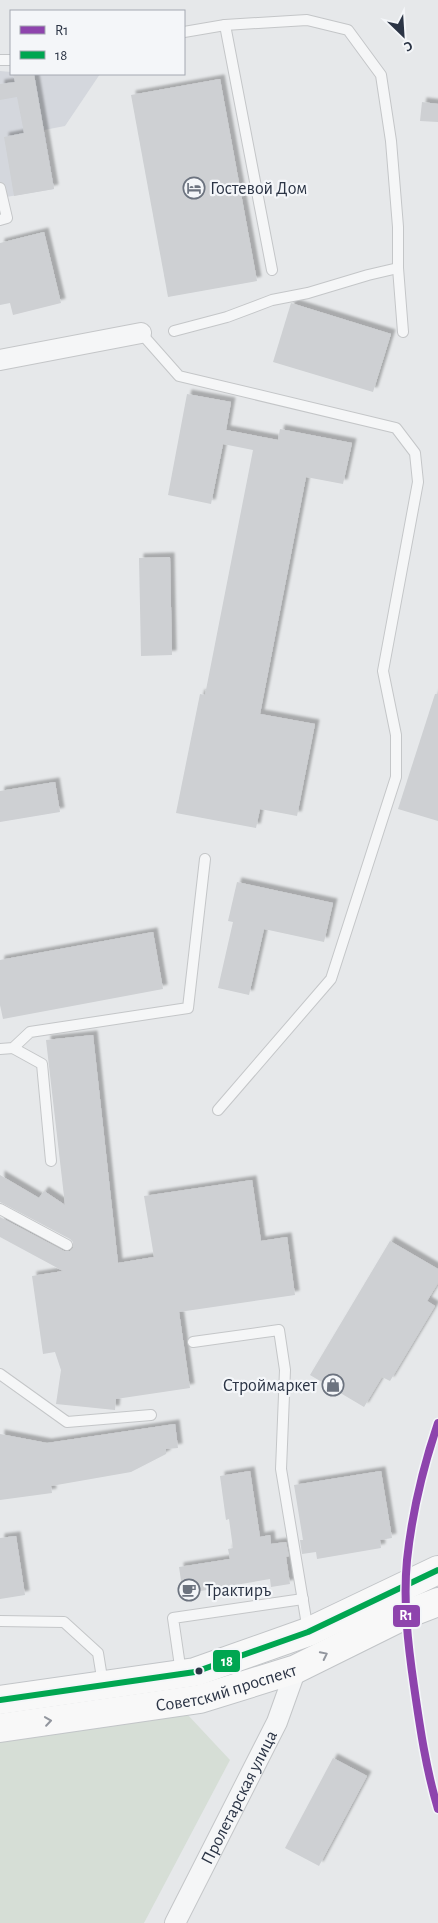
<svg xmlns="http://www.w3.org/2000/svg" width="438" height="1923" viewBox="0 0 438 1923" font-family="'Alegreya Sans',sans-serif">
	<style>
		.built { fill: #d4d7dd }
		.green { fill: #d6ded6 }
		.building { fill: #ced0d3; filter: url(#shadow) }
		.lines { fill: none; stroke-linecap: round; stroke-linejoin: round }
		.service-casing { stroke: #c4c6c8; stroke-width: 12 }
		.minor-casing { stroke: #c4c6c8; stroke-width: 22 }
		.primary-casing { stroke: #c2c5c8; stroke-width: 30 }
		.service { stroke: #f5f6f7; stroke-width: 10 }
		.minor { stroke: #f5f6f7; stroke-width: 20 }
		.primary { stroke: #f8f8f8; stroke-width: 28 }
		.bus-1-casing { stroke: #f4f6f9; stroke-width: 10 }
		.bus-1 { stroke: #00a651; stroke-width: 6 }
		.rail-1-casing { stroke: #f4f6f9; stroke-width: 11 }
		.rail-1 { stroke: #8e44ad; stroke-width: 8 }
		.oneway { stroke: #92969e }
		.bus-dot { fill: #2b3445; stroke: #f4f6f9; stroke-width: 2 }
		.labels { text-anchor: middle; stroke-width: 4.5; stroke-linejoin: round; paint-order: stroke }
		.poi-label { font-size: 18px; fill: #2b3445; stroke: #f4f6f9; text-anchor: start }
		.street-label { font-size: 18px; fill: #2b3445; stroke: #f4f6f9 }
		.line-badge { stroke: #f4f6f9; stroke-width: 2 }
		.badge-label { font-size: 14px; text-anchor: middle; font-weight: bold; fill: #fff }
	</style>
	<defs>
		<filter id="shadow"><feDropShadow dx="4.5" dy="-4.5" stdDeviation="1" flood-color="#0004"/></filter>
	</defs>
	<rect width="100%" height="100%" fill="#e6e8ea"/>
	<polygon class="built" points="0,71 11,72 11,74 100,74 65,126 44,130 54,189 0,198"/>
	<polygon class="green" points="186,1713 230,1760 144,1923 0,1923 0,1738"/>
	<g class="building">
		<polygon points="13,74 34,74 54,189 14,196 4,137 24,133 17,97 0,100 0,84 15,82"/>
		<polygon points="220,79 257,281 168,297 131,95"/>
		<polygon points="422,102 438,104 438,122 420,121"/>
		<polygon points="44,232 61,303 13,315 10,303 0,305 0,243"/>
		<polygon points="291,303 391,334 373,392 273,362"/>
		<polygon points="187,394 231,402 226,430 278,440 280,429 352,443 343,484 306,477 260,714 315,724 297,816 260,809 256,828 176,813 200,694 205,695 253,450 223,444 211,504 168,495"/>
		<polygon points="170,557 172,655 141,656 139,558"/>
		<polygon points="435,694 438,694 438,821 398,809"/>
		<polygon points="55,782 60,812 0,822 0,791"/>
		<polygon points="237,882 333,903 324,942 264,929 249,995 218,988 233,922 228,921"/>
		<polygon points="153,932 163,989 3,1019 0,1005 0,960"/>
		<polygon points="93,1035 118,1263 154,1257 144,1196 252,1180 261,1241 287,1237 295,1295 179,1312 190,1388 116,1399 115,1410 56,1404 61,1370 55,1352 43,1354 32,1276 63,1271 0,1237 0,1217 64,1251 70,1251 73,1248 73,1242 70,1239 0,1202 0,1175 39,1198 44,1191 65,1205 46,1040"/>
		<polygon points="390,1241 438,1269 438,1283 427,1301 435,1306 390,1381 382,1377 364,1407 310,1375"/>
		<polygon points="175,1424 178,1448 166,1449 166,1454 131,1472 51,1486 52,1493 0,1500 0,1434 47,1443"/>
		<polygon points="250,1471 260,1537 270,1535 271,1544 286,1542 289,1556 286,1557 290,1584 271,1587 270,1579 183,1594 179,1567 230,1559 228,1549 233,1548 229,1519 226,1520 220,1476"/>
		<polygon points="381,1471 392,1538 380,1540 381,1548 317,1559 316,1552 302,1554 300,1540 303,1540 294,1485"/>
		<polygon points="16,1536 25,1595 0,1599 0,1538"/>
		<polygon points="333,1758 367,1776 319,1866 285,1848"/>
	</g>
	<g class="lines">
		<g class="service-casing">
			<g id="service">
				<polyline points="225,25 272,270"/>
				<polyline points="184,32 225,25 307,20 348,30 381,75 391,141 398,227 398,268 403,332"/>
				<polyline points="0,60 11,60"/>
				<polyline points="0,188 7,218 0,220"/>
				<polyline points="174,331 227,317 272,300 308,293 368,275 398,268"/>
				<polyline points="141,333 179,376 396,428 415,453 418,482 383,671 396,735 396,777 331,979 218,1110"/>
				<polyline points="13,1048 42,1064 51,1161"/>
				<polyline points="0,1049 13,1048 30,1032 188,1008 205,859"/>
				<polyline points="0,1209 67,1245"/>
				<polyline points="193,1342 279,1330 285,1370 281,1469 308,1631"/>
				<polyline points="0,1374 67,1422 151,1415"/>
				<polyline points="0,1621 64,1622 98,1653 103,1684"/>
				<polyline points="181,1673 173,1618 303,1599"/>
			</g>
		</g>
		<g class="minor-casing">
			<g id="minor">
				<polyline points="0,360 141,333"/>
				<path id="s1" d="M175,1923l102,-201 19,-53"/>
			</g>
		</g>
		<g class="primary-casing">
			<g id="primary">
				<polyline points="0,1700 195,1672 308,1632 438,1570"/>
				<path id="s2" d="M0,1728l200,-29 96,-30 111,-55 31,-12"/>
			</g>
		</g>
		<use href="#service" class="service"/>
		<use href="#minor" class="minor"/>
		<use href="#primary" class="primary"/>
		<g class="bus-1-casing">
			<polyline id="bus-1" points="0,1700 195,1672 308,1632 438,1570"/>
		</g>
		<use href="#bus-1" class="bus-1"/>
		<g class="rail-1-casing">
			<path id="rail-1" d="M438,1423c-15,44 -26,90 -31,137 -4,42 1,85 7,126 6,42 12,83 24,123"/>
		</g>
		<use href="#rail-1" class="rail-1"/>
	</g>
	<defs><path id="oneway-chevron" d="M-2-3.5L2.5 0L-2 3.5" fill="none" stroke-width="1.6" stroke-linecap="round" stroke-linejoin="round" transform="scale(1.25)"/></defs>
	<g class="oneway">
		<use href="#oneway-chevron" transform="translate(324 1655) rotate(-26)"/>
		<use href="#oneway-chevron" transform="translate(48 1721) rotate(-8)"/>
	</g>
	<defs>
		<g id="hotel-ring" transform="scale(1.125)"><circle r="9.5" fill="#f4f6f9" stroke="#6c737f" stroke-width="1.5"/><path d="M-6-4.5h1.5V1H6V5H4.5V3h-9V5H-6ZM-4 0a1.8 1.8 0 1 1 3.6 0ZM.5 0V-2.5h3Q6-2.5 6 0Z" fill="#6c737f"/></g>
		<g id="shop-ring" transform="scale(1.125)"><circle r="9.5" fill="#f4f6f9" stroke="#6c737f" stroke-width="1.5"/><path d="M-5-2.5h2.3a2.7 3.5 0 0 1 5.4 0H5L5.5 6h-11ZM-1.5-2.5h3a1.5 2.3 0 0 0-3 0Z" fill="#6c737f"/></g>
		<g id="cafe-ring" transform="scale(1.125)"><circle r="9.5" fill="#f4f6f9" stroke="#6c737f" stroke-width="1.5"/><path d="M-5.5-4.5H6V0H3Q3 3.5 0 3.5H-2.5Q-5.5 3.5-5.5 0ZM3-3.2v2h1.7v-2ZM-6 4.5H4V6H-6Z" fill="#6c737f"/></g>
	</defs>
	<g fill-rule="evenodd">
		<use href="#hotel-ring" x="194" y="188"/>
		<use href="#shop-ring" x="333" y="1385"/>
		<use href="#cafe-ring" x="189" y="1590"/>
	</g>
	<circle class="bus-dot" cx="199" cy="1671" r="4.5"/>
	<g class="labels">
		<g class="poi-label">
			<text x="210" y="194">Гостевой Дом</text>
			<text x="317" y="1391" text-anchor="end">Строймаркет</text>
			<text x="205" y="1596">Трактиръ</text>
		</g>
		<g class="street-label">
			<text dy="6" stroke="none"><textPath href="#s2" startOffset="230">Советский проспект</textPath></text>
			<text dy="6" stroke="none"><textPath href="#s1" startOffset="141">Пролетарская улица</textPath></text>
		</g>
	</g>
	<g class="line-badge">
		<rect x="392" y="1604" width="29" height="24" rx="5" fill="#8e44ad"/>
		<rect x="212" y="1649" width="29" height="24" rx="5" fill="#00a651"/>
	</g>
	<g class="badge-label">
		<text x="406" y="1620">R1</text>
		<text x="227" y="1666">18</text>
	</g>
	<rect x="10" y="10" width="175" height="65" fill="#f4f6f9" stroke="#a4a8b1"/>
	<rect x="20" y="26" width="25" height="8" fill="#8e44ad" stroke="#a4a8b1"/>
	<text x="55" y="35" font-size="15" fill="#2b3445">R1</text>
	<rect x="20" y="51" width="25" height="8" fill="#00a651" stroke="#a4a8b1"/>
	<text x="55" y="60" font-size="15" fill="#2b3445">18</text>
	<g transform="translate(403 35) rotate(155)" stroke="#f4f6f9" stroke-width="4" paint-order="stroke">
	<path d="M0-4L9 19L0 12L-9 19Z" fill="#2b3445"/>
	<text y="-8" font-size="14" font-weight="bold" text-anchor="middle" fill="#2b3445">С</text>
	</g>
</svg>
